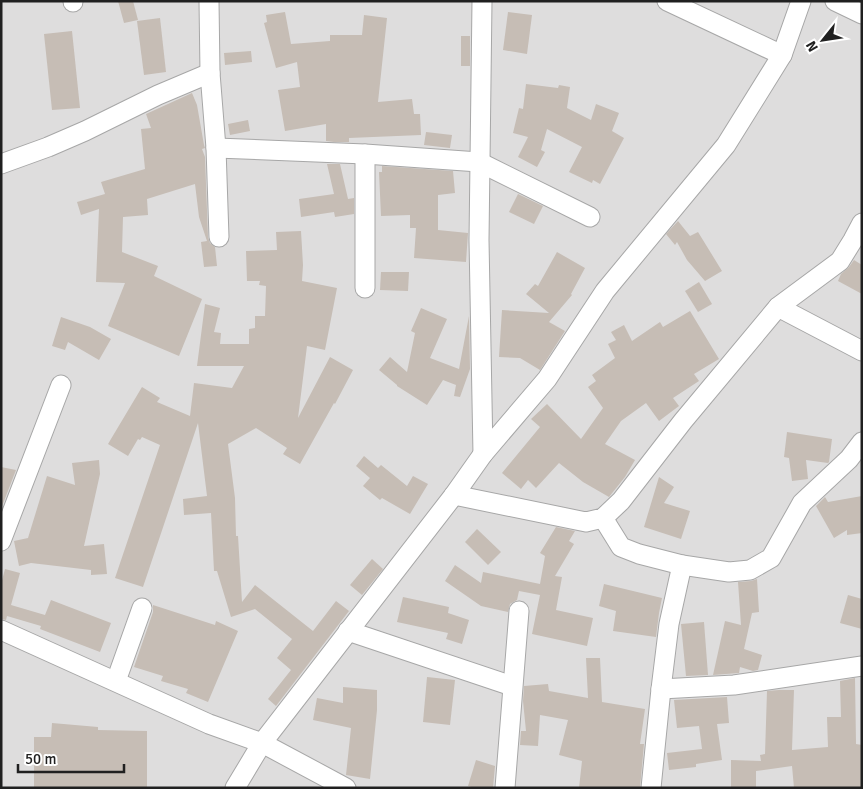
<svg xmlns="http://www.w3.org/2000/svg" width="863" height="789" viewBox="0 0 863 789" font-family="Signika,sans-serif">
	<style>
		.residential { fill: #dedddd }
		.building { fill: #c6bdb5 }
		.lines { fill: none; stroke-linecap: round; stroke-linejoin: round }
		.minor-casing { stroke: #a7a7a7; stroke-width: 21 }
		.minor { stroke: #fff; stroke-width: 19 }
	</style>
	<rect width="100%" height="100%" fill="#f1ede6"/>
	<rect class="residential" x="1" y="1" width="861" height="787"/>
	<g class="building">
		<polygon points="118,1 133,1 138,20 124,23"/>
		<polygon points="285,12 291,44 330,41 330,35 362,35 364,15 387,18 378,102 412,99 414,114 420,114 421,135 349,138 349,142 334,142 326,141 326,124 285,131 278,90 300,87 297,62 276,68 264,23 267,22 266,15"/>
		<polygon points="508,12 532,15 527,54 503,50"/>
		<polygon points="160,18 166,72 144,75 137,21"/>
		<polygon points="72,31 80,108 52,110 44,34"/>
		<rect x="461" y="36" width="9" height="30"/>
		<polygon points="251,51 252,62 225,65 224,53"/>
		<polygon points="526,84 558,88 559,85 570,87 567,108 591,120 596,104 619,113 612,131 624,138 600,184 593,180 592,183 569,172 582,147 547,129 541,150 545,152 537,167 518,157 528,137 513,133 519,108 523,109"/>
		<polygon points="192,93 197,105 204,145 205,148 202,149 205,157 208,237 210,243 215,247 217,266 204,267 201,242 207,241 199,217 195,184 147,199 148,215 123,217 122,252 158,266 154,276 202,299 179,356 108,326 125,283 96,282 99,209 81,215 77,202 105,194 101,182 145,169 141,129 151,128 146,114"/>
		<polygon points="248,120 250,131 230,135 228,124"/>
		<polygon points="426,132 452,135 450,148 424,145"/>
		<polygon points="327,164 340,164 348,199 354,198 354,214 335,217 334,212 301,217 299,199 334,194"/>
		<polygon points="382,166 453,171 455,193 438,195 438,230 468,233 466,262 414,258 416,228 410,228 410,215 381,216 379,172 382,172"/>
		<polygon points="518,194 543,206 534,224 509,212"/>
		<polygon points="678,221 690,236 698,232 722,271 705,281 687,260 677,242 675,245 666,234"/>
		<polygon points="301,231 303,265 302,281 337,288 325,350 307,346 298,418 330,357 353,370 335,404 334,403 300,464 283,454 287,448 256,428 228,444 235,498 236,536 238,536 242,602 255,585 313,631 336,601 349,611 276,706 268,699 291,670 277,658 292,639 255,609 231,617 217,571 214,571 211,513 184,515 183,499 207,496 198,423 143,587 115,578 160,445 142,437 140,440 138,439 128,456 108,444 142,387 160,398 157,402 190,416 194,383 232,388 244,366 197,366 205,304 220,308 214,332 221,333 220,344 249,344 249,329 255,328 255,316 265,316 266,286 259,285 260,281 247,281 246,251 277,250 276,232"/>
		<polygon points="557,252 585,268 571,294 572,295 549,322 565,331 540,370 520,358 499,357 502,310 549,313 526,294 535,284 538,286"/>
		<polygon points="854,260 862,265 862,294 838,281 841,274 849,267"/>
		<polygon points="381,272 409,272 408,291 380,290"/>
		<polygon points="699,282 712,304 698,312 685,291"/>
		<polygon points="421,308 447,319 430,358 459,369 469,316 470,369 460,397 454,396 456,385 443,380 427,405 397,386 397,385 379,370 390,357 407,372 415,333 411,331"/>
		<polygon points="690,311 719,359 694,374 699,381 673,398 679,406 659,421 646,403 621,421 605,444 635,460 625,477 609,497 583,482 559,463 536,488 528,480 521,489 502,473 540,427 531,419 547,404 581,439 603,408 588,387 596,381 592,375 615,358 608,344 616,340 611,332 624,325 632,341 660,322 663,327"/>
		<polygon points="61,317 90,327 111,339 99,360 68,342 65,350 52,346"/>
		<polygon points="787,432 832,439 829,462 828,463 806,460 808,479 792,481 789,458 784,457"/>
		<polygon points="364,456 378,468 381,465 407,486 413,476 428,484 410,514 382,498 380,500 363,486 370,478 356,466"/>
		<polygon points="99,460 100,474 84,546 104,544 107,574 91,575 91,570 31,563 19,566 14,541 28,538 47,476 75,485 72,463"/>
		<polygon points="1,467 16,470 1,509"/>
		<polygon points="659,477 674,487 664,503 690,511 681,539 644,527"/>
		<polygon points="862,496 862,533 847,535 847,530 834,538 816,506 825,497 828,502"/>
		<polygon points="556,527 575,531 569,541 574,544 555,576 562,577 556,610 593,618 587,646 532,634 540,595 519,591 517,600 510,604 508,612 481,606 445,581 455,565 481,583 483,572 540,584 545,556 540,553"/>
		<polygon points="477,529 501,552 488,565 465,542"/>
		<polygon points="372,559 383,569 362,595 350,585"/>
		<polygon points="5,569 20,573 11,605 45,615 51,600 111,623 100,652 40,629 41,626 7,616 6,620 1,619 1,584"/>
		<polygon points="757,579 759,612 752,613 744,649 762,655 758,670 753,671 740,667 739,673 713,675 725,621 741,625 738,582 751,581"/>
		<polygon points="604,584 662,598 659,613 656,637 613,631 616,611 599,606"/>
		<polygon points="848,595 862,599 862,629 840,623"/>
		<polygon points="403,597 449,607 448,613 469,620 462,644 446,639 448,633 397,622"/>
		<polygon points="153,605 215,625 216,621 238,631 208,702 186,693 188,689 161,681 163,676 134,667 153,612"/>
		<polygon points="704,622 708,675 686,676 681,624"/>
		<polygon points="586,658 600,658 602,702 645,709 640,744 644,744 640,788 579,788 582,761 559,755 568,720 540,715 538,746 520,745 521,731 526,731 523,701 524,686 548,684 549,691 588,698"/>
		<polygon points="427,677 455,680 450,725 423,722"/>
		<polygon points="855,678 856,744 862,745 862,788 794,788 792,766 756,771 756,788 731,788 731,760 761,761 760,755 765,754 767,691 779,690 794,690 792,750 828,747 827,717 841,717 840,681"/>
		<polygon points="343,687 377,690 377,710 370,779 346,775 351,728 313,720 317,698 343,703"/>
		<polygon points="727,697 729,723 717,724 722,760 696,764 696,767 669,770 667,753 702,749 699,726 677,728 674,700"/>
		<polygon points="52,723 98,727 98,730 147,731 147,788 34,788 34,737 51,737"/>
		<polygon points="476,760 495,766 493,788 475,788 468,786"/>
	</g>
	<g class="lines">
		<g class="minor-casing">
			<g id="minor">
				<polyline points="73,1 73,2"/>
				<polyline points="209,1 210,73 216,148 219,237"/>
				<polyline points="482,1 479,240 483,454"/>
				<polyline points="667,1 782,55"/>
				<polyline points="835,1 862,14"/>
				<polyline points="216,148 365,154 479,162 590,217"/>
				<polyline points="1,164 48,147 85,131 158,95 210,73"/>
				<polyline points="365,288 365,154"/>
				<polyline points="778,307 862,351"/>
				<polyline points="454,495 586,522 603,518 621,501 683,421 778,307 840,261 853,240 862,223"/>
				<polyline points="603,518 621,547 639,554 682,565 669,624 661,689 651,788"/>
				<polyline points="1,541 61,385"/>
				<polyline points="682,565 729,572 750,570 771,558 802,503 849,459 862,442"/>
				<polyline points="1,630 209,724 262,743 346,788"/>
				<polyline points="348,631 512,686"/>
				<polyline points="116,681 142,608"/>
				<polyline points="661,689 734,685 862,666"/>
				<polyline points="235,788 262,743 454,495 483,454 547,379 605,291 726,145 782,55 801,1"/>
				<polyline points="505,788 519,611"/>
			</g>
		</g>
		<use href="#minor" class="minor"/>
	</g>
	<rect width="863" height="789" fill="none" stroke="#202020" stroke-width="5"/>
	<g transform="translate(823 40) rotate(240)" stroke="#ffffff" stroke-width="4" paint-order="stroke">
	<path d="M0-4L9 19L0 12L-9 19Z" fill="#202020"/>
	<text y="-8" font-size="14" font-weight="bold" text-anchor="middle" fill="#202020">N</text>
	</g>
	<path d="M18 764v8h106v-8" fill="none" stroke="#202020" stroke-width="2.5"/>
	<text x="25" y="764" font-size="15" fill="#202020" stroke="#ffffff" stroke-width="4" paint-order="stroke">50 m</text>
</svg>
